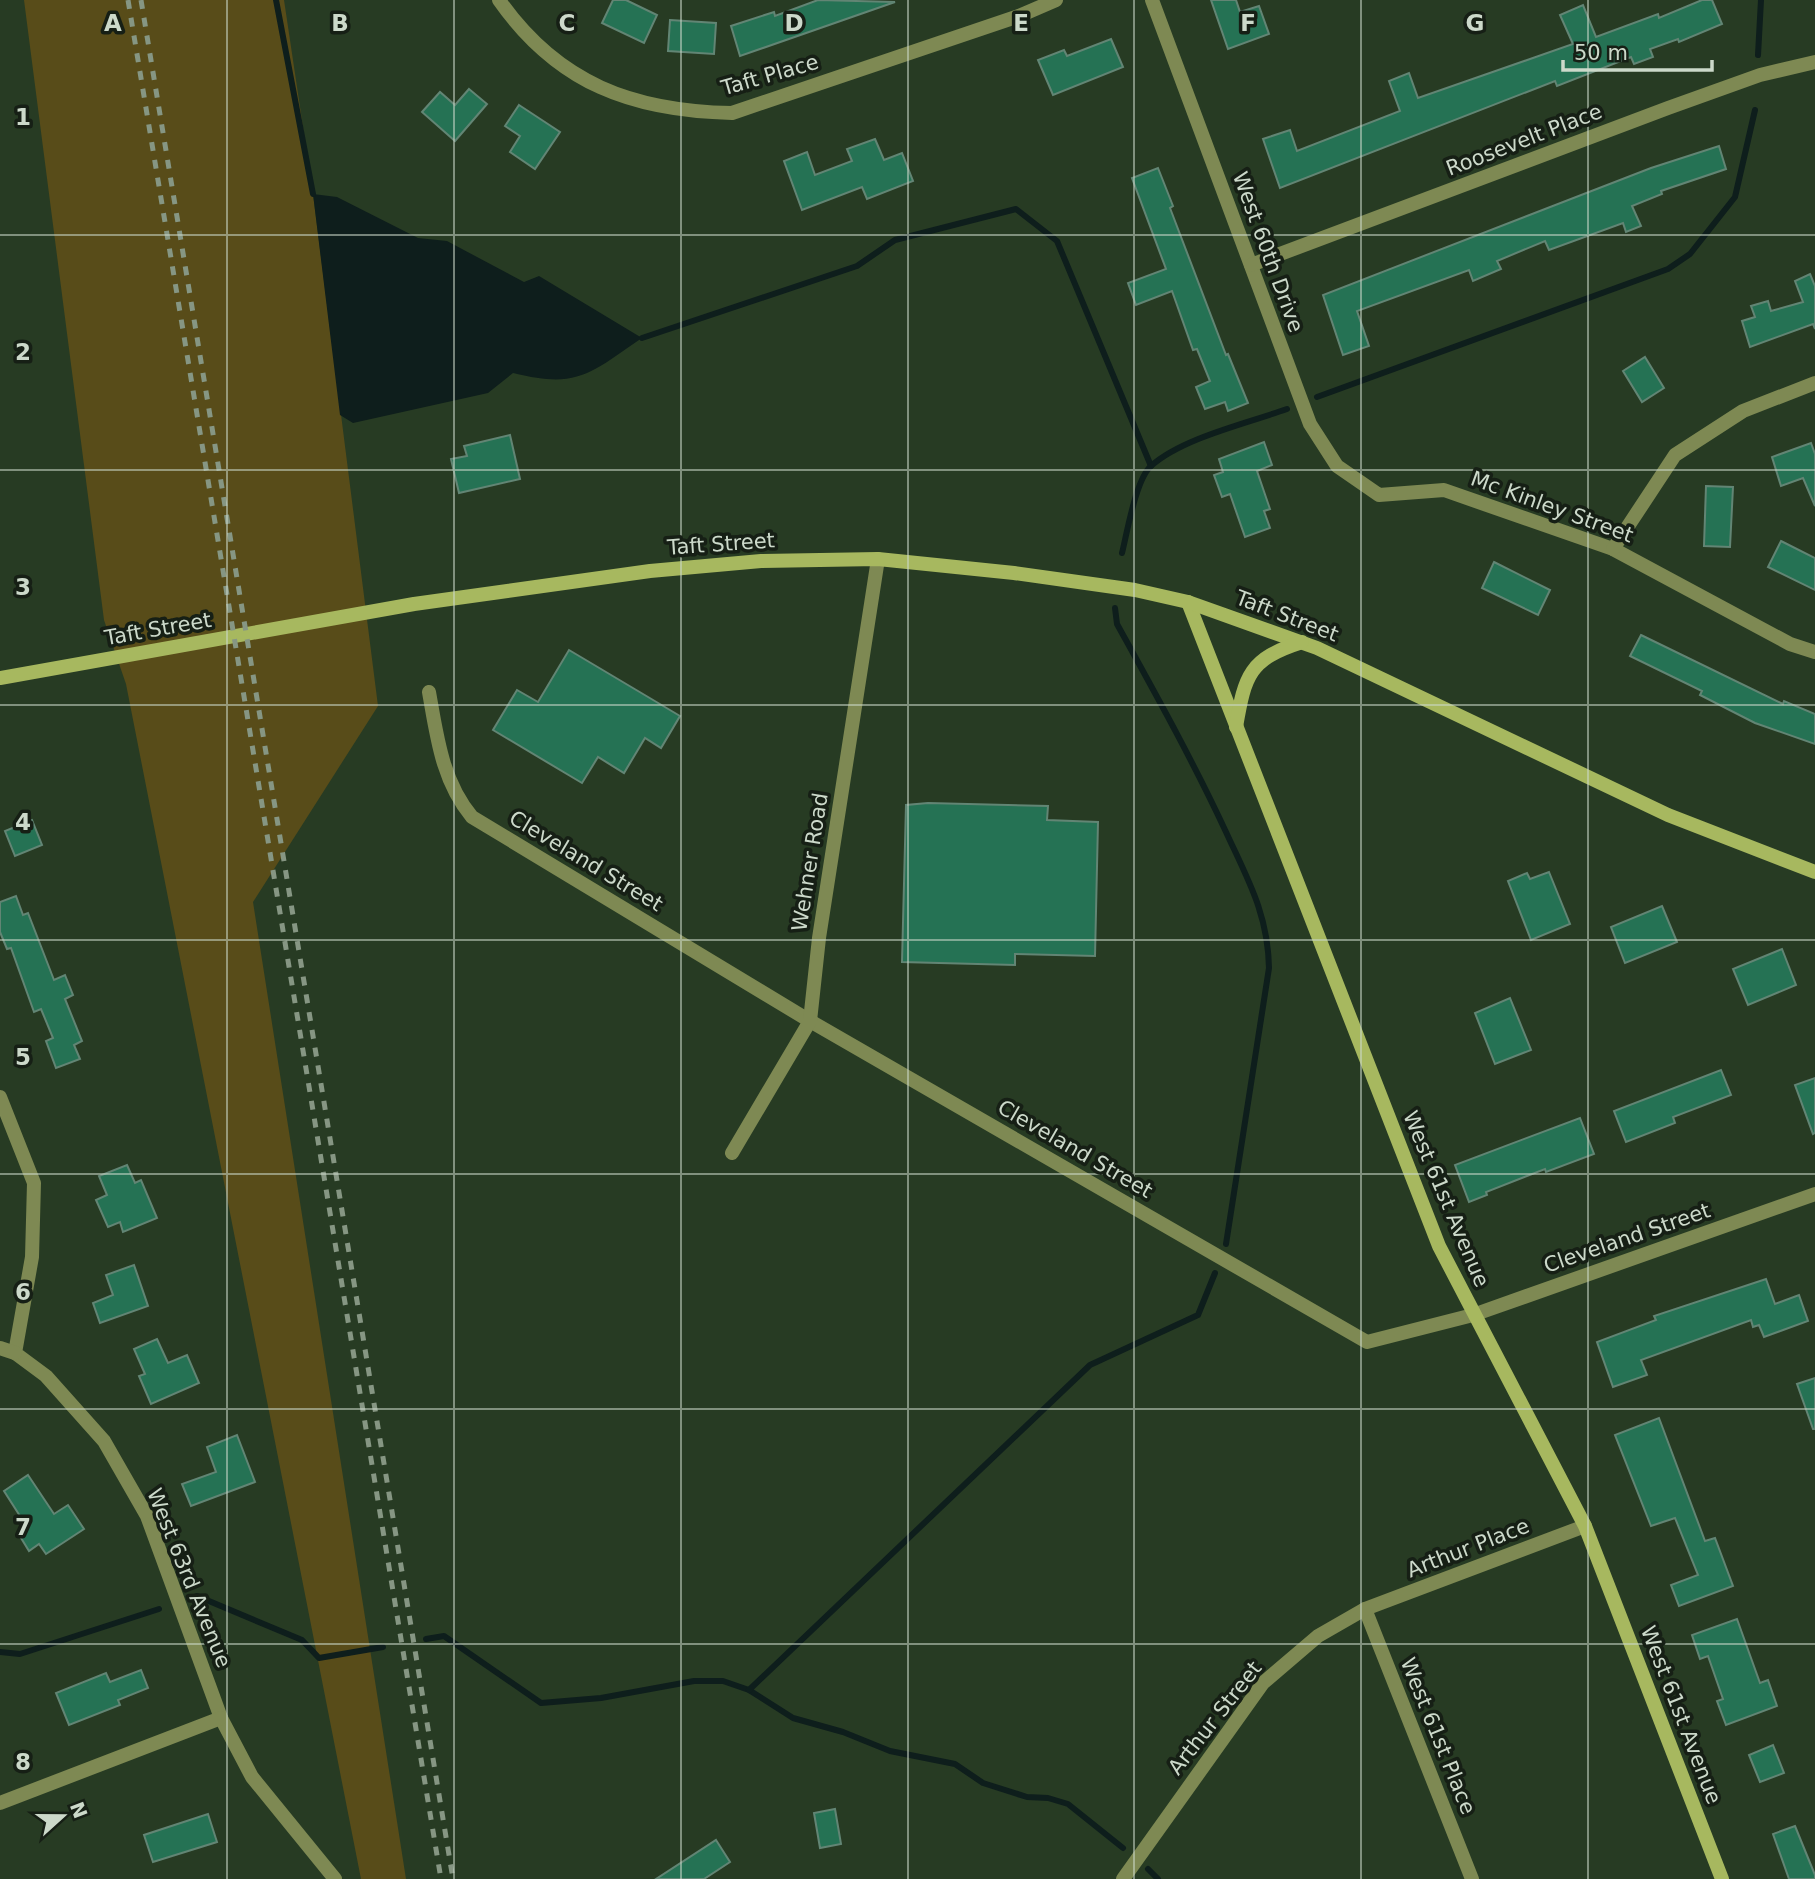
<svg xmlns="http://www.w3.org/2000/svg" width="1815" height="1879" viewBox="0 0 1815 1879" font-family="'DejaVu Sans',sans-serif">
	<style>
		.green { fill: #584c19 }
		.water { fill: #0e1e1c }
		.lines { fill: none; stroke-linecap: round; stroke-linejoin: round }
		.stream { stroke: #0e1e1c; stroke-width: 6 }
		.building { fill: #257254; stroke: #628574; stroke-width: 2 }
		.street { stroke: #7e8953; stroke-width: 14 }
		.secondary { stroke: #a7b85f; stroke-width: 14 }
		.rail { stroke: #869683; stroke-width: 5; stroke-dasharray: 9 9; stroke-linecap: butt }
		.grid { fill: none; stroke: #ccd9ca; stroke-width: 2; stroke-opacity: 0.55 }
		.labels { text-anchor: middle; stroke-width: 7; stroke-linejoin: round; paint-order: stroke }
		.street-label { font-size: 21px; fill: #ccd9ca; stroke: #161f15 }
		.grid-label { font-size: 23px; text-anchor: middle; font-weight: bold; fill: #ccd9ca; stroke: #161f15; stroke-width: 7; stroke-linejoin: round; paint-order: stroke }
	</style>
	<rect width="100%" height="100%" fill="#273b23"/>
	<polygon class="green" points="24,0 284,0 313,194 378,706 253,902 406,1879 361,1879 126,684 104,620"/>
	<path class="water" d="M313,194l24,3 81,41 29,3 77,41 15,-6 103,62c-53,36 -64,51 -129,35l-25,20 -135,30 -13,-8z"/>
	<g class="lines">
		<g class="stream">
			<polyline points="276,0 313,194"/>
			<polyline points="1758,55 1761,0"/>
			<polyline points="642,338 857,266 895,240 1016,209 1057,241 1151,466"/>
			<polyline points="1317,397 1668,269 1690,254 1735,197 1755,110"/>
			<path d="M1122,553c5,-20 14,-74 29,-87 31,-28 97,-43 136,-57"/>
			<path d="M1115,608l2,16c38,69 76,137 109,208 22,48 42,82 43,136l-43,276"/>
			<polyline points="190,1599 197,1596 302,1640 319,1658 383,1647"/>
			<polyline points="426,1639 444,1636 541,1703 601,1698 694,1681 723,1681 749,1690 793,1718 843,1732 890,1751 955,1764 983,1783 1027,1797 1048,1798 1068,1804 1123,1848"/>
			<polyline points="0,1652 20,1654 159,1609"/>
			<polyline points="749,1690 1090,1365 1198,1315 1215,1273"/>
			<polyline points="1148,1869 1158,1879"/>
		</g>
	</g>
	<g class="building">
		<polygon points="613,0 626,0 657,15 644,43 602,23"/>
		<polygon points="818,0 895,2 740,56 731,26 774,12 775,16"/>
		<polygon points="1211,0 1236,0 1240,12 1259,6 1269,34 1228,49"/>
		<polygon points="1702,0 1712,0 1722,24 1679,42 1678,39 1650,49 1653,57 1634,64 1631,57 1557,86 1555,81 1280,188 1263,139 1290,130 1297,151 1400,111 1389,81 1409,73 1418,98 1573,44 1560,15 1583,5 1596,37 1658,14 1659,18"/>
		<polygon points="670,20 716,23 714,54 668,51"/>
		<polygon points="1111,39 1123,67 1053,95 1038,60 1064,50 1067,56"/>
		<polygon points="469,89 487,104 455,141 422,112 440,92 455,105"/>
		<polygon points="519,105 560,132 535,169 510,152 520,136 505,126"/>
		<polygon points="875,139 884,160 902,153 913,181 867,199 862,187 802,210 784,161 807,152 815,175 852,161 847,149"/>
		<polygon points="1719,146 1726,169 1661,191 1662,194 1632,206 1641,226 1626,232 1623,223 1549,250 1545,241 1497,261 1501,269 1473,281 1469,270 1357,311 1369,346 1343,355 1323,295 1651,168"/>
		<polygon points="1158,168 1173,206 1170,208 1226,355 1228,354 1248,403 1228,411 1225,402 1205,409 1196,387 1210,381 1197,349 1193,350 1172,291 1136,305 1128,283 1166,269 1132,178"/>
		<polygon points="1810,274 1815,286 1815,329 1813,324 1750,347 1742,321 1755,317 1751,306 1768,301 1771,311 1803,302 1795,281"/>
		<polygon points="1645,357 1664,388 1642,402 1623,371"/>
		<polygon points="510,435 520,479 459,493 451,459 467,456 464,446"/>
		<polygon points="1264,442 1272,465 1257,471 1270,509 1264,511 1270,528 1245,537 1230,494 1222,497 1214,475 1223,472 1219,459"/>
		<polygon points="1811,443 1815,454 1815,506 1803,478 1781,486 1772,457"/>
		<polygon points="1706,486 1733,487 1730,547 1704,546"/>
		<polygon points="1781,541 1815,558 1815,590 1768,567"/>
		<polygon points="1494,562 1550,590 1538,615 1482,588"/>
		<polygon points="1641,635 1783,704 1784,701 1815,714 1815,744 1755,723 1700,695 1702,691 1630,656"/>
		<polygon points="569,650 680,716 661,748 645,738 624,773 598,757 582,783 493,730 517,690 538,702"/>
		<polygon points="928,803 1048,806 1047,820 1098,822 1095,956 1015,954 1015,965 902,962 906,805"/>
		<polygon points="32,820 42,845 15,856 5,831"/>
		<polygon points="1549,872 1570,924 1531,940 1508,881 1527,873 1530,879"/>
		<polygon points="16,896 23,915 28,913 54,980 65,975 73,995 65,999 82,1041 74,1045 80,1059 56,1068 46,1041 53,1038 41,1009 34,1012 11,948 7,949 0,932 0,902"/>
		<polygon points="1662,906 1677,942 1625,963 1611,927"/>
		<polygon points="1782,949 1796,985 1748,1005 1733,969"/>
		<polygon points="1510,998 1531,1050 1495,1064 1475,1013"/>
		<polygon points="1721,1070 1731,1095 1673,1117 1675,1123 1626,1142 1614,1111"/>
		<polygon points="1815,1078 1815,1133 1813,1134 1795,1085"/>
		<polygon points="1580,1118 1594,1154 1546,1172 1545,1169 1486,1192 1487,1195 1469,1202 1455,1165"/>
		<polygon points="127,1165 135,1183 141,1180 157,1218 123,1232 120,1222 108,1227 96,1200 107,1195 99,1176"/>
		<polygon points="134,1265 148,1306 100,1323 93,1303 113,1295 106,1275"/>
		<polygon points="1766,1279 1775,1304 1799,1295 1808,1321 1764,1337 1759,1325 1753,1327 1751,1320 1641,1360 1647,1375 1613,1387 1597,1342 1656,1320 1654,1316"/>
		<polygon points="157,1339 168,1363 187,1355 199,1383 151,1404 139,1376 145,1374 134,1349"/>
		<polygon points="1815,1378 1815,1429 1813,1429 1797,1384"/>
		<polygon points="1659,1418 1705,1541 1715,1538 1733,1586 1679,1606 1671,1585 1698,1575 1675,1518 1651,1526 1615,1435"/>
		<polygon points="237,1435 255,1482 191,1506 182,1484 216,1472 207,1447"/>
		<polygon points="28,1475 54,1514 68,1505 84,1529 46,1554 39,1544 29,1551 18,1533 27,1527 4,1491"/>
		<polygon points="1737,1619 1760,1683 1768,1680 1777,1706 1726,1725 1717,1701 1723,1699 1708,1656 1700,1659 1692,1635"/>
		<polygon points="141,1670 148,1688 118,1700 120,1705 69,1725 56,1693 106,1673 110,1682"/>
		<polygon points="1773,1745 1784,1773 1760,1782 1749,1755"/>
		<polygon points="835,1809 841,1844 820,1848 814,1813"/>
		<polygon points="208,1814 217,1842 153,1862 144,1835"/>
		<polygon points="1795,1826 1815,1875 1815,1879 1789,1879 1773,1834"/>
		<polygon points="716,1840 730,1862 704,1879 656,1879"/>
	</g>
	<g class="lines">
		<g class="street">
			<path d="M499,0c59,84 134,111 233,113l287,-97 37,-16"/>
			<polyline points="1152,0 1310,424 1337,466 1379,495 1444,490 1613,549 1790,644 1815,652"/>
			<polyline points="1251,265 1668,108 1760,75 1815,62"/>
			<polyline points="1613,549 1675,455 1743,411 1815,383"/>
			<path d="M429,692c8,45 13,89 43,125l338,204 557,321 106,-27 342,-121"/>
			<polyline points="0,1097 34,1183 32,1257 15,1353 46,1376 104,1441 147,1516 221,1718 252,1777 335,1879"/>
			<polyline points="732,1153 810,1021 819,938 878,559"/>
			<polyline points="0,1348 15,1353"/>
			<polyline points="1365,1609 1472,1879"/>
			<polyline points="0,1803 221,1718"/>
			<polyline points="1123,1879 1263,1683 1318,1636 1365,1609 1585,1526"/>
		</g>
		<g class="secondary">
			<polyline points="1188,602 1439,1246 1585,1526 1722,1879"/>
			<polyline points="0,678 414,604 650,571 761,561 878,559 1014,573 1135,590 1188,602 1317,648 1668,815 1815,872"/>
			<path d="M1236,727c9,-52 13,-68 66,-85"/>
		</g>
		<g class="rail">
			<polyline points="128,0 441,1879"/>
			<polyline points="141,0 453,1879"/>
		</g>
	</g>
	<path class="grid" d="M227,0v1879M454,0v1879M681,0v1879M908,0v1879M1134,0v1879M1361,0v1879M1588,0v1879M0,235h1815M0,470h1815M0,705h1815M0,940h1815M0,1174h1815M0,1409h1815M0,1644h1815"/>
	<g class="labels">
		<g class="street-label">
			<text transform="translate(770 75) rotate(-16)" y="7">Taft Place</text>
			<text transform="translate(1524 140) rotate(-21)" y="7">Roosevelt Place</text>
			<text transform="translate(1268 252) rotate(70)" y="7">West 60th Drive</text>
			<text transform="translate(1552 507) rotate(20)" y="7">Mc Kinley Street</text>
			<text transform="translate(721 544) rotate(-4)" y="7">Taft Street</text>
			<text transform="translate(1287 616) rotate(21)" y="7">Taft Street</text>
			<text transform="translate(158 629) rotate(-10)" y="7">Taft Street</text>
			<text transform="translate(586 861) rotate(31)" y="7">Cleveland Street</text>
			<text transform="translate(810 862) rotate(-81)" y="7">Wehner Road</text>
			<text transform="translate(1075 1149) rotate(30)" y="7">Cleveland Street</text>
			<text transform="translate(1446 1199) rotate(67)" y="7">West 61st Avenue</text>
			<text transform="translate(1627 1238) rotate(-19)" y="7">Cleveland Street</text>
			<text transform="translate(1468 1548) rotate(-21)" y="7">Arthur Place</text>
			<text transform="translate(189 1578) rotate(68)" y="7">West 63rd Avenue</text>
			<text transform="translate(1681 1715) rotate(69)" y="7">West 61st Avenue</text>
			<text transform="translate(1215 1718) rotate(-52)" y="7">Arthur Street</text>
			<text transform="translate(1438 1736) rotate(68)" y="7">West 61st Place</text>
		</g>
	</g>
	<g class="grid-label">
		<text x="113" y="31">A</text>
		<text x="340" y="31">B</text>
		<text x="567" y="31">C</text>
		<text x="794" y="31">D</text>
		<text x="1021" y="31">E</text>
		<text x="1248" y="31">F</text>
		<text x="1475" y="31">G</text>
		<text x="23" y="125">1</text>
		<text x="23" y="360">2</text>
		<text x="23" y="595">3</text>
		<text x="23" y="830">4</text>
		<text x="23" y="1065">5</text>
		<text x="23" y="1300">6</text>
		<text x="23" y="1535">7</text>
		<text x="23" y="1770">8</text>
	</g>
	<g transform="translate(63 1816) rotate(69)" stroke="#161f15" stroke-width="5" paint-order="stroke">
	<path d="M0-5L12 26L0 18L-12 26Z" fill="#ccd9ca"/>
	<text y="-10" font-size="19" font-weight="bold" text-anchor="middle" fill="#ccd9ca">N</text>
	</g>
	<path d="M1563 60v10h149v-10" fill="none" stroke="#ccd9ca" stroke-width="3.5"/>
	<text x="1574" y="60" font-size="21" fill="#ccd9ca" stroke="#161f15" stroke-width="5" paint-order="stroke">50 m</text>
</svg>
